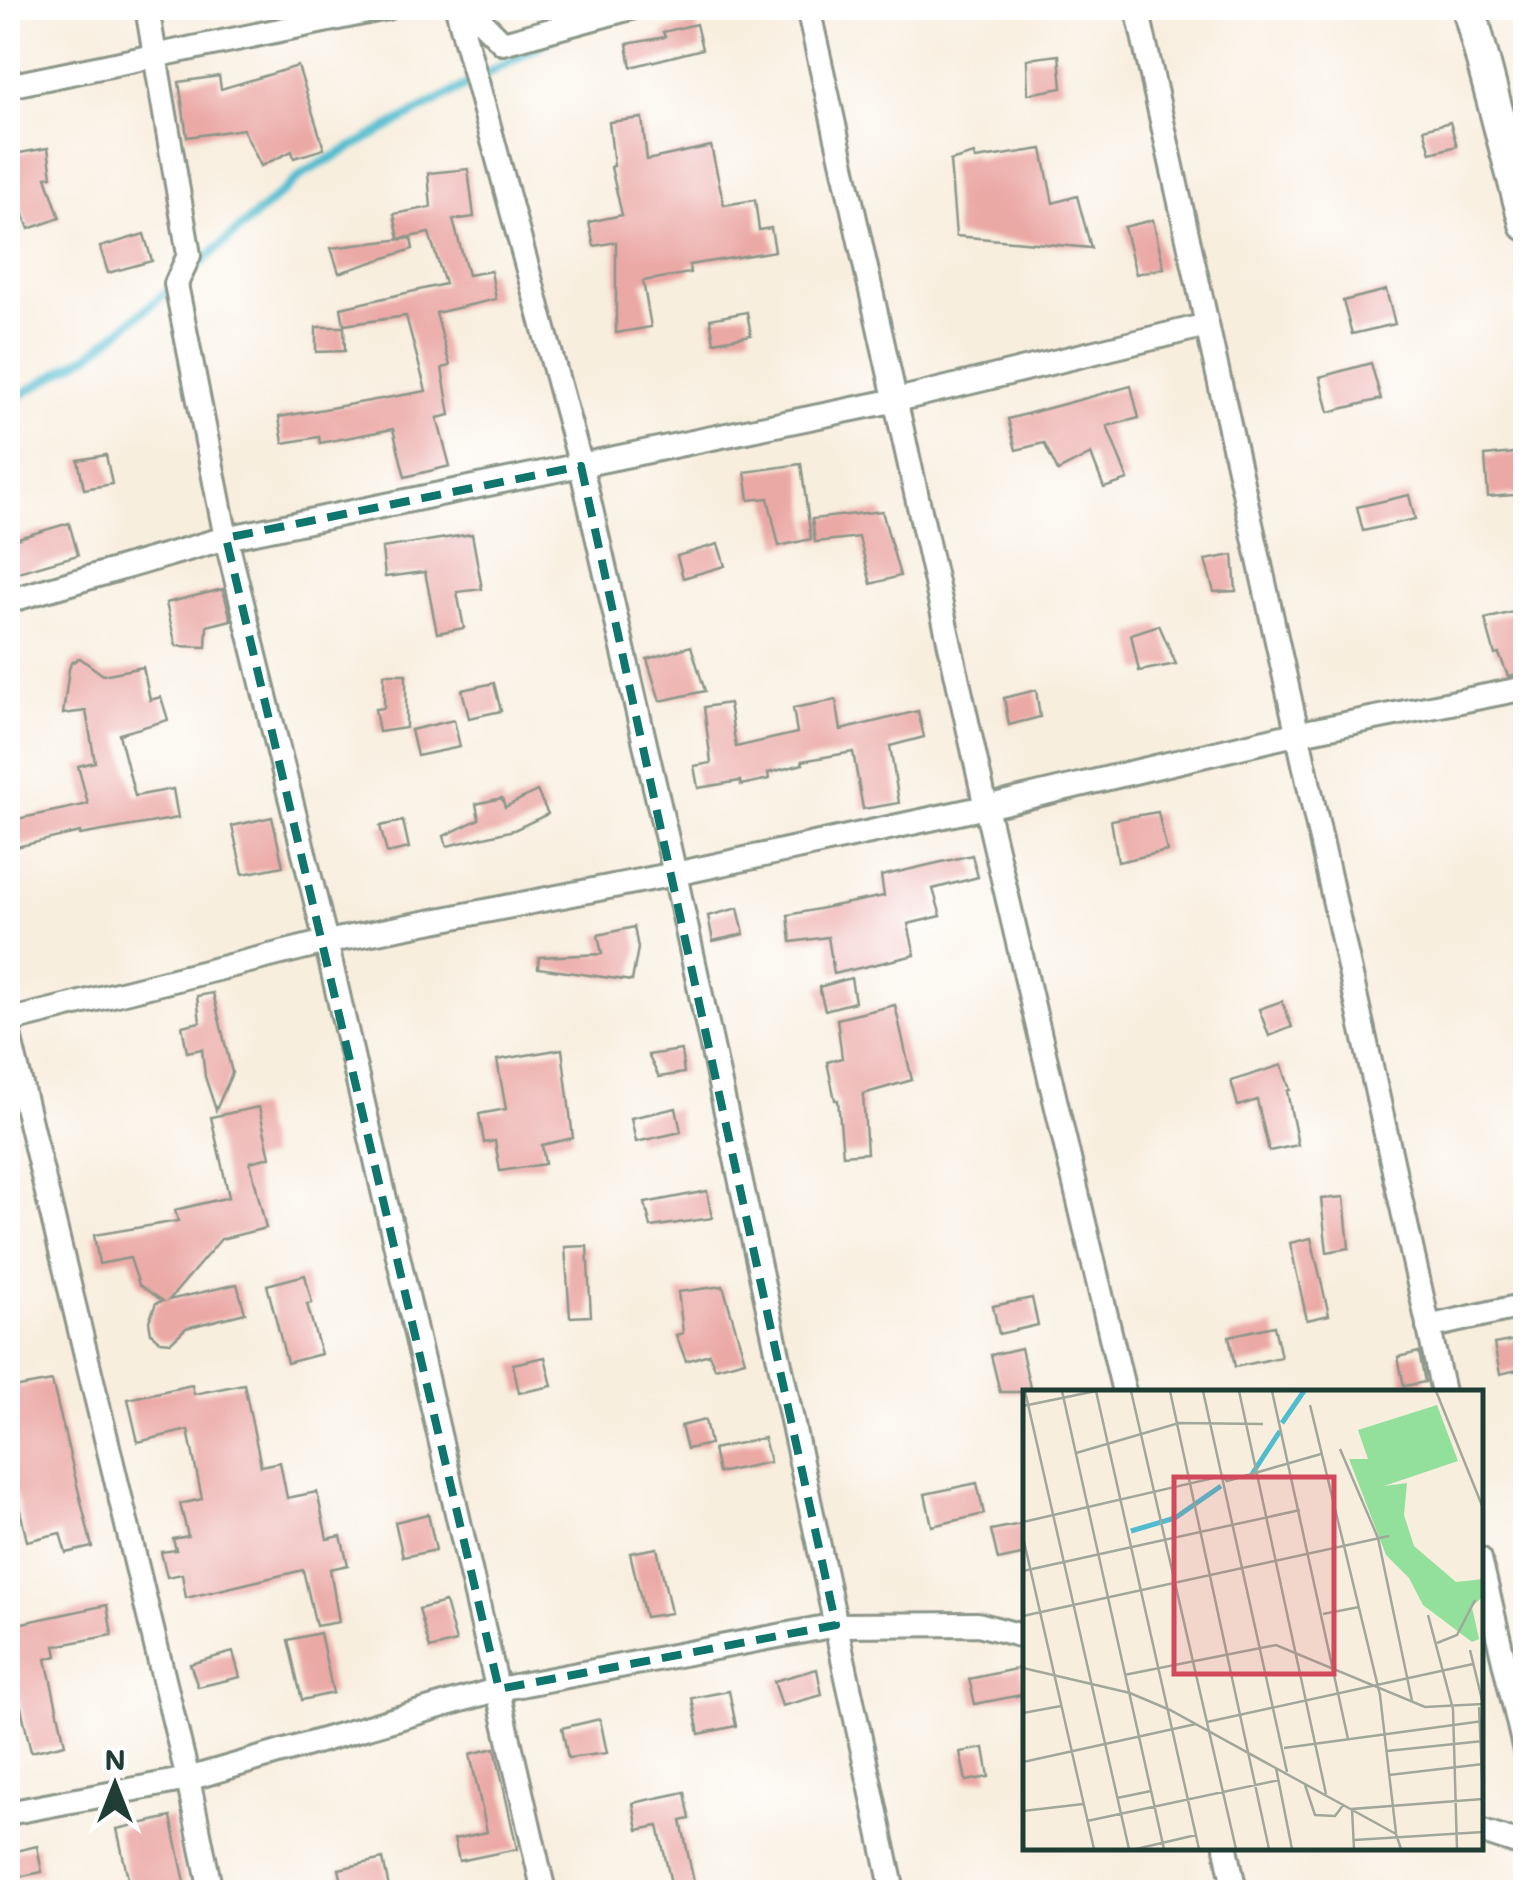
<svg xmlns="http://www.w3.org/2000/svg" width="1533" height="1900" viewBox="0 0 1533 1900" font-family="Mali,sans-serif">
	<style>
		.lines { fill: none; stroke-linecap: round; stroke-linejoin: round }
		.stream { stroke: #51bcce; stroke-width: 9 }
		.building { fill: #eba9a6 }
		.street-casing { stroke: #8c9689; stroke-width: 28 }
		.secondary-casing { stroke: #8c9689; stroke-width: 38 }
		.street { stroke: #fff; stroke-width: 22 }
		.secondary { stroke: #fff; stroke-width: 32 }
		.marked { fill: none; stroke: #0f766e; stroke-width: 8; stroke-dasharray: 20 12; stroke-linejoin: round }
		.inset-river { fill: none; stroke: #51bcce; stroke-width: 5 }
		.inset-road { fill: none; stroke: #a1a79a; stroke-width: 2.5 }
		.view { fill: #d1495b; fill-opacity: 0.15; stroke: #d1495b; stroke-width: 5 }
		.inset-edge { fill: none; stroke: #1f3d34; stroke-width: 5 }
	</style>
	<rect width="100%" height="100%" fill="#fff"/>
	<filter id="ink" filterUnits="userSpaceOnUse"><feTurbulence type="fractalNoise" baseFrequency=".01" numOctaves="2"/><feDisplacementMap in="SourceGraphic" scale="20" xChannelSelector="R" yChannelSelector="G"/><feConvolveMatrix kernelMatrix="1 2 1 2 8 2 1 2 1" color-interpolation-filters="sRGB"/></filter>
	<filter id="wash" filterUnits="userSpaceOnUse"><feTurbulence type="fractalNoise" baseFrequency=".0048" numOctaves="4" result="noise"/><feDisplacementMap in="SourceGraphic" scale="40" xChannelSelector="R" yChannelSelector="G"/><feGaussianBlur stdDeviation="2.25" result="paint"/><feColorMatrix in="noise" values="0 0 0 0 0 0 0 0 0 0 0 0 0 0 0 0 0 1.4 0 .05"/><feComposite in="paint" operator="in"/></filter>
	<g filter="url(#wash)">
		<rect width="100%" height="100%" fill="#f8eede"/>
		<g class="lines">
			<g class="stream">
				<polyline points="188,274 304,173 551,39"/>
				<polyline points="8,402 91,354 173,287"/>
			</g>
		</g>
		<g id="blocks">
			<g class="building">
				<polygon points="696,24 702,49 631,67 627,44 665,37 663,32"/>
				<polygon points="1059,55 1062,88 1028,94 1027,59"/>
				<polygon points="298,66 324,149 294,158 292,151 261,166 243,129 187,137 179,82 219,76 221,89"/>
				<polygon points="642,118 647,160 711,146 724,205 755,200 759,230 771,228 775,251 689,265 690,273 643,281 651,327 616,333 616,242 594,246 589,222 622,215 611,167 614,166 609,122"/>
				<polygon points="1450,122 1457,146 1431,153 1424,129"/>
				<polygon points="48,148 52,176 46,177 60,218 29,229 11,183 8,155"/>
				<polygon points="1042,149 1053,203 1077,196 1091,248 956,236 950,161 974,154 975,159"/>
				<polygon points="468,169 474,217 453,220 468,275 491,271 496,299 436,313 450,366 442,368 450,415 437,418 450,466 405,477 393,429 320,443 319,437 283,443 279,417 426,391 406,316 344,325 341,308 445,284 429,233 399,239 394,214 431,207 428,173"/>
				<polygon points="1153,220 1164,268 1136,274 1124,227"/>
				<polygon points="144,234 152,261 108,273 100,247"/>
				<polygon points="411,238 413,249 339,273 331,248"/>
				<polygon points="1386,290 1395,324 1352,334 1343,301"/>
				<polygon points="747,312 751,335 714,342 710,319"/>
				<polygon points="316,327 344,327 345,351 316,352"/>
				<polygon points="1371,363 1381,399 1329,412 1320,377"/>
				<polygon points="1131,386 1139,418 1107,426 1128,480 1104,488 1091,454 1058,471 1044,443 1016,450 1008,419"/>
				<polygon points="1526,452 1526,494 1488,497 1485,456"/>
				<polygon points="106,455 112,484 84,489 78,460"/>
				<polygon points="801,464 811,539 779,546 768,498 749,500 745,472"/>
				<polygon points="1409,495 1415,519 1363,531 1357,507"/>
				<polygon points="882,511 900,576 871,584 859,537 815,542 812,519"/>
				<polygon points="69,523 78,555 8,575 8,541"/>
				<polygon points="472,534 482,589 457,592 464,628 437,633 425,572 385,577 382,548"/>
				<polygon points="718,544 725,566 683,578 677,556"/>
				<polygon points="1233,555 1236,591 1214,592 1205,560"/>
				<polygon points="223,589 231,620 207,626 206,647 176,646 166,603"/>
				<polygon points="1518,611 1526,629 1526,673 1508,676 1499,654 1495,655 1485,619"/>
				<polygon points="1159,625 1176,664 1139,671 1131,634"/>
				<polygon points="691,646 705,691 660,701 647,659"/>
				<polygon points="80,658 103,675 143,667 150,700 161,697 168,720 119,734 135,796 173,789 178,818 80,835 80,832 8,849 8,821 88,804 78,766 95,762 86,711 63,714 69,669 71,663"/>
				<polygon points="384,674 406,674 406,728 379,732 375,709 384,708"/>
				<polygon points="494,683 501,711 469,718 462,690"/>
				<polygon points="1036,690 1040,717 1009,725 1004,698"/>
				<polygon points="836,700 841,730 918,711 924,737 890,746 899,803 863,809 853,752 802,761 803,764 768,773 769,779 741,785 740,781 698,788 694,766 711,763 704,707 729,703 736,747 797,733 793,708"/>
				<polygon points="454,720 460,747 417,756 411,730"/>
				<polygon points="537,791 548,814 514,830 447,846 444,836 479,819 476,804 502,798 505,807"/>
				<polygon points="1158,812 1167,851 1118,862 1111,820"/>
				<polygon points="272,817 283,866 243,874 232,826"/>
				<polygon points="403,821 409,848 387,853 380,826"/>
				<polygon points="972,855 978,877 933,889 941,916 908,924 915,955 834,974 828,937 791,942 788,915 884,896 881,876"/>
				<polygon points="738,908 744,934 713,941 708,916"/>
				<polygon points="634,927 638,948 632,981 538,968 539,957 602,954 598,935"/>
				<polygon points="851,978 855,1002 825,1010 819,987"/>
				<polygon points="213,993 232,1073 216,1110 205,1077 202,1049 187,1052 182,1026 200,1022 197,996"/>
				<polygon points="1282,1001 1292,1027 1269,1036 1259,1009"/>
				<polygon points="895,1005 912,1080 863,1094 867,1153 843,1155 838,1100 835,1100 827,1062 842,1058 837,1019"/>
				<polygon points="562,1049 573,1138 542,1145 545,1164 500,1171 495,1141 484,1143 479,1114 506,1109 497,1060"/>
				<polygon points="681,1050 684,1073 659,1077 648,1055"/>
				<polygon points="1282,1065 1290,1090 1287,1091 1298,1145 1269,1151 1257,1100 1238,1106 1231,1081"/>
				<polygon points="259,1107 270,1157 250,1162 266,1228 221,1239 169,1300 237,1284 245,1313 186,1328 171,1342 160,1341 151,1333 149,1321 156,1303 163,1301 139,1285 130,1258 99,1264 94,1235 178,1221 175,1210 229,1197 211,1117"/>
				<polygon points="676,1108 681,1132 636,1142 631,1118"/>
				<polygon points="707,1191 712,1218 651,1227 645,1203"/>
				<polygon points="1344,1197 1349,1248 1327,1252 1321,1199"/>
				<polygon points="1311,1238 1329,1315 1307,1320 1290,1243"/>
				<polygon points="587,1246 591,1316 570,1317 565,1247"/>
				<polygon points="305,1275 312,1303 307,1304 321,1354 287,1363 267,1285"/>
				<polygon points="723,1286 745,1360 715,1368 709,1354 686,1361 676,1335 683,1333 678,1292"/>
				<polygon points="1032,1298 1038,1325 999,1334 993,1306"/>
				<polygon points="1274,1326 1281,1357 1235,1367 1229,1336"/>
				<polygon points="1526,1338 1526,1368 1500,1374 1494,1344"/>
				<polygon points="1021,1348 1031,1392 1000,1392 991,1355"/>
				<polygon points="1419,1352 1425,1382 1404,1386 1398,1357"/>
				<polygon points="545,1357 552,1386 519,1393 513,1364"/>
				<polygon points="52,1381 92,1547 66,1553 60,1533 27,1541 15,1489 8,1491 8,1389"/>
				<polygon points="244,1384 261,1466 280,1462 287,1498 317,1492 327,1539 341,1536 348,1565 330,1569 339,1622 316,1626 303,1570 186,1598 182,1574 167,1577 161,1552 176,1550 173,1539 188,1536 180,1504 202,1499 188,1430 138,1442 128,1399 192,1385 194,1394"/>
				<polygon points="705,1420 710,1444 687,1449 681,1426"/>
				<polygon points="764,1438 770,1462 718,1473 713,1449"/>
				<polygon points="977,1483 984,1514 932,1526 925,1494"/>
				<polygon points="428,1514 436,1550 403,1557 395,1522"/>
				<polygon points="1026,1523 1026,1554 998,1560 991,1530"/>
				<polygon points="657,1548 671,1613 645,1617 630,1553"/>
				<polygon points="445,1602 456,1642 430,1649 419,1609"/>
				<polygon points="107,1605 112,1635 55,1646 57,1656 46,1659 65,1744 31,1752 12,1667 8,1668 8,1626"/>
				<polygon points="320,1633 333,1693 302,1700 288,1640"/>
				<polygon points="233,1652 240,1677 198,1687 190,1664"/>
				<polygon points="1020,1668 1026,1694 975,1704 969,1679"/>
				<polygon points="817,1669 822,1695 782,1706 774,1681"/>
				<polygon points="729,1691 736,1726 699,1734 692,1698"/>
				<polygon points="600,1719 607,1753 568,1758 562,1728"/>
				<polygon points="495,1748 517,1849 459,1861 454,1839 487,1832 470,1754"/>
				<polygon points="984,1748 989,1777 966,1781 960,1752"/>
				<polygon points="685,1792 690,1819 681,1821 696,1892 673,1892 658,1826 638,1830 633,1803"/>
				<polygon points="171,1817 187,1892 131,1892 117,1829"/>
				<polygon points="37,1846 42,1872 8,1879 8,1853"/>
				<polygon points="383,1859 389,1888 344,1892 339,1869"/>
			</g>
		</g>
	</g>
	<g filter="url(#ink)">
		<use href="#blocks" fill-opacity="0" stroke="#8c9689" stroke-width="2.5"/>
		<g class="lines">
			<g class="street-casing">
				<g id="street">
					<polyline points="147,8 189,255 176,284 226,538 326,942 544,1892"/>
					<polyline points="457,8 581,466 675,874 893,1892"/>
					<polyline points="468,8 503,43 631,8"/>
					<polyline points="808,8 986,807 1124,1392"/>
					<polyline points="1137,8 1443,1392"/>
					<polyline points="8,86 387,8"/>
					<polyline points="8,601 226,538 897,400 1207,325"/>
					<polyline points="8,1021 326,942 675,874 986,807 1295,734 1526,688"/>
					<polyline points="8,1031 188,1779 211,1892"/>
					<polyline points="1428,1327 1526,1305"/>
					<polyline points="1480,1559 1526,1755"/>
					<polyline points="8,1813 188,1779 499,1689 836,1625 978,1624 1026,1637"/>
					<polyline points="1480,1831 1526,1846"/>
					<polyline points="1226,1848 1235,1892"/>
				</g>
			</g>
			<g class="secondary-casing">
				<polyline id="secondary" points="1469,8 1526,224"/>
			</g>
			<use href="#street" class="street"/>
			<use href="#secondary" class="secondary"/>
		</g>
	</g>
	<path class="marked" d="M581,466l255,1159 -337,64 -273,-1151z"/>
	<g transform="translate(1023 1390)">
		<rect width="460" height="460" fill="#f8eede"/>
		<path d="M414,15l21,56 -74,25 23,-3 -3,32 10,31 42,36 27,-3v17l-11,11 7,32 -7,3 -49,-37 -14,-27 -23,-23 -37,-96h19l-10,-29z" fill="#93e09d"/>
		<path class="inset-river" d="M259,33l22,-32M229,84l28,-43M108,141l44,-13 46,-32"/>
		<path class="inset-road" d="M2,1l104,458M39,1l102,458M73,1l103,458M108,1l105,458M147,1l99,458M180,1l84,381M216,1l87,403M249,1l76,348M413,1l47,117M287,15l70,290 16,138M0,16l73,-15M317,59l38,89 34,163M53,63l103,-30 84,1M0,132l199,-46 5,5 94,-27M0,147l71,312M0,181l277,-61M300,224l36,-7M405,225l25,94 4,140M0,226l366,-80M414,253l20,-8 18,-35M447,260l13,54M0,278l107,25 40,17 226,124 5,15M101,285l152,-30 149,62 58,-3M456,317l4,92M0,323l38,-7M184,332l266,-58M261,358l199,-27M364,361l96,-10M0,372l173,-38M253,378l16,81M366,385l94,-11M282,395l10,30 20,1 9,-12M94,408l34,-7M0,421l60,-7M64,431l192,-41M331,450l129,-8M113,459l60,-14M331,459l-2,-40 131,-10"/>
		<path class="view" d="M151,87h160v197h-160z"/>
		<rect width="460" height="460" class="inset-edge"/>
	</g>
	<rect width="1533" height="1900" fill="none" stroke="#fff" stroke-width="40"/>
	<g transform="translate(115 1785)" stroke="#ffffff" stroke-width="8" paint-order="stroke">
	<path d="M0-8L18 38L0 25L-18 38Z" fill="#1f3d34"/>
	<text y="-15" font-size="28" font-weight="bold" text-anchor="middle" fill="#1f3d34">N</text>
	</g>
</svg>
